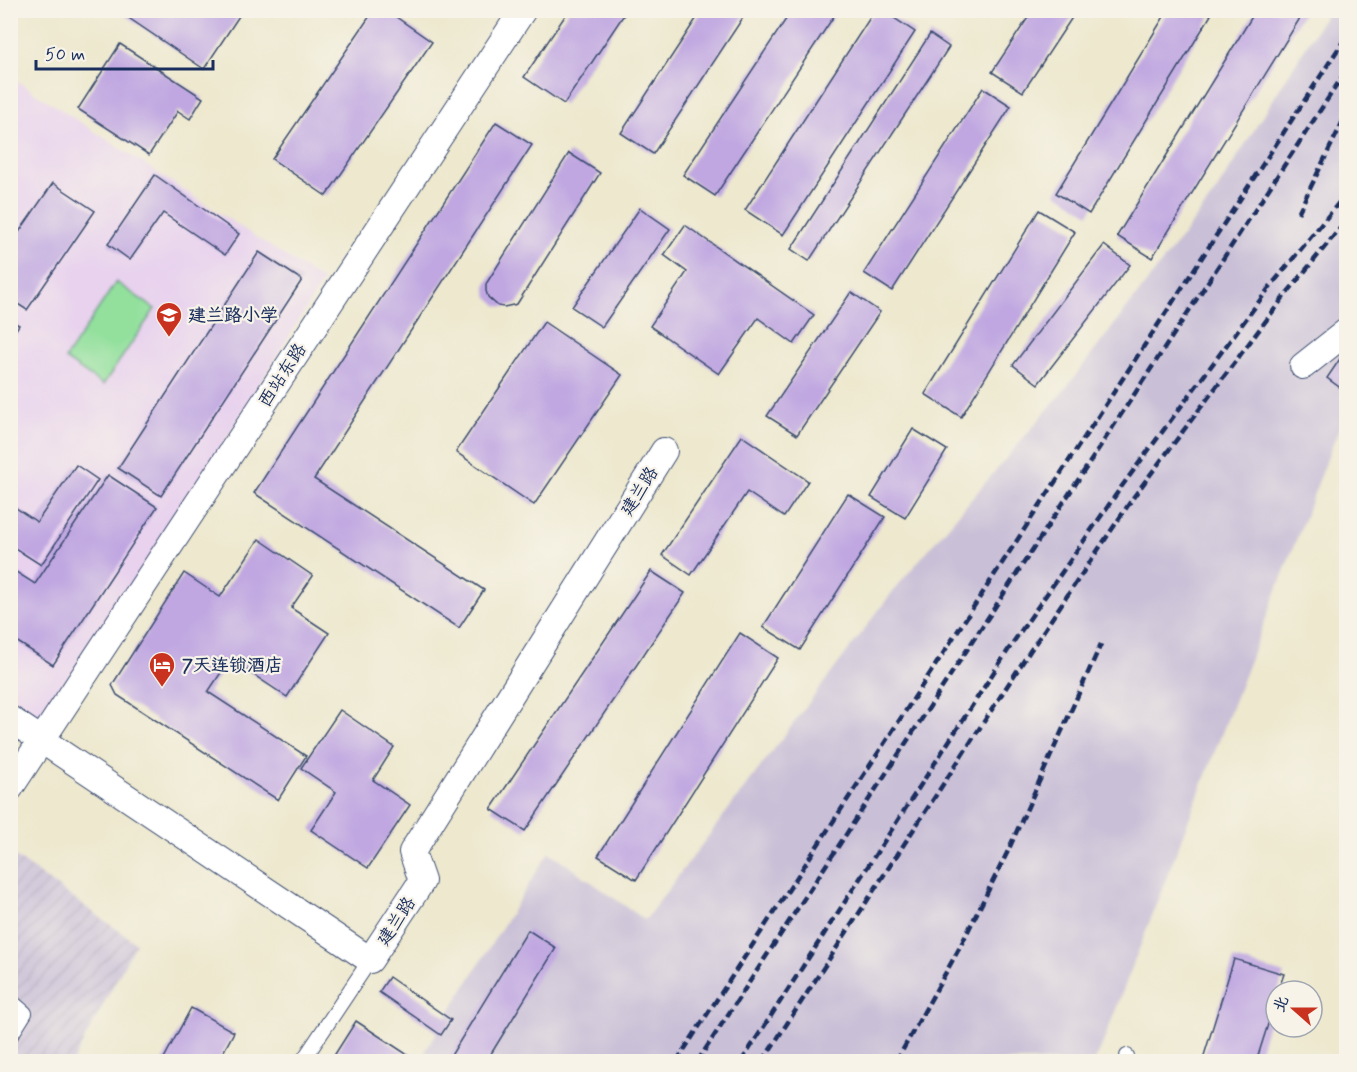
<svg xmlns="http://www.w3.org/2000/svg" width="1357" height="1072" viewBox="0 0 1357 1072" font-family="Mynerve,'LXGW WenKai TC',sans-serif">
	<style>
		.built { fill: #e8d2ee }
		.industrial { fill: url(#industrial-furrows) }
		.railway { fill: #c9bfd7 }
		.pitch { fill: #93e09d; stroke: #57887e; stroke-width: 1.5 }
		.building { fill: #c0a7e1 }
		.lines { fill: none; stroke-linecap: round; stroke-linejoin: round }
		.service-casing { stroke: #3a4b6f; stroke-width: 16 }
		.minor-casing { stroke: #3a4b6f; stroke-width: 28 }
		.service { stroke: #fff; stroke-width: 14 }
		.minor { stroke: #fff; stroke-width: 26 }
		.rail { stroke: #1b2f5e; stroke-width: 4.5; stroke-dasharray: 9 4.5; stroke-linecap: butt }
		.labels { text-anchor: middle; stroke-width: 4.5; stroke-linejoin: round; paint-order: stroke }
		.poi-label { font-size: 18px; font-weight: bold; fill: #1b2f5e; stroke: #f7f3e8; text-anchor: start }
		.street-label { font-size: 18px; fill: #1b2f5e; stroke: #f7f3e8 }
	</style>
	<defs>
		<pattern id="industrial-furrows" width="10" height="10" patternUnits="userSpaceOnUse" patternTransform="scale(1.5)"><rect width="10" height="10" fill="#c9bfd7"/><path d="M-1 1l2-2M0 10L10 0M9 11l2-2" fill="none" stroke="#aca4bb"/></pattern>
	</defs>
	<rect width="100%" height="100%" fill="#f7f3e8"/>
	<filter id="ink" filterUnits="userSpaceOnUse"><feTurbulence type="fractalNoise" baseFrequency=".0167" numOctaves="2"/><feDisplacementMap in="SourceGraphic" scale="12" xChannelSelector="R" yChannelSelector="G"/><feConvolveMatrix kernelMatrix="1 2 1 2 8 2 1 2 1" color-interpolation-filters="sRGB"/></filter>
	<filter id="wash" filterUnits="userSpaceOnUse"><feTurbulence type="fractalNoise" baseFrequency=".008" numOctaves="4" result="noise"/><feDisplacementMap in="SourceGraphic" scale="24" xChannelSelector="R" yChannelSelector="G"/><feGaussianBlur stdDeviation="1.35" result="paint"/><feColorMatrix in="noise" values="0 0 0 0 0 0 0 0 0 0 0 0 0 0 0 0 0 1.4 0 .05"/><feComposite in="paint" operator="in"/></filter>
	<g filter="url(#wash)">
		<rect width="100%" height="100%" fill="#ede8ce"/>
		<polygon class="built" points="11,77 323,281 41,740 11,718"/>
		<polygon class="industrial" points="10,853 136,943 73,1061 11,1061"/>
		<polygon class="railway" points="1328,11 1346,11 1346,410 1101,1048 1094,1061 441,1062 425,1051 549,852 645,920 894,590 1066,388 1215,193"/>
		<polygon class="pitch" points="116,282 155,309 103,385 65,359"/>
		<g id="blocks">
			<g class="building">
				<polygon points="117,10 243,10 204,69"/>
				<polygon points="374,10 386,10 432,42 326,196 272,159"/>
				<polygon points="569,10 627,10 564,104 524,77"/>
				<polygon points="702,10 748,10 653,154 621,133"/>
				<polygon points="792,10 838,10 715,196 683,175"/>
				<polygon points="875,10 882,10 915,32 783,235 745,210"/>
				<polygon points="1033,10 1077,10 1023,92 992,72"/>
				<polygon points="1168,10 1203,10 1211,15 1089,214 1056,193"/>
				<polygon points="1256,10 1305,10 1152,258 1117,236"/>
				<polygon points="930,34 949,47 809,261 791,249"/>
				<polygon points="120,44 203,98 190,119 178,111 149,155 78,109"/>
				<polygon points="983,88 1011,106 892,291 864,273"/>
				<polygon points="496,122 532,145 314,479 484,590 459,628 254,493"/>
				<polygon points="569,153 600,173 517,304 504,307 498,306 488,297 486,291 486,284"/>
				<polygon points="155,175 239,234 225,255 163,213 130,260 108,244"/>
				<polygon points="53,183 95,211 27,310 10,299 10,245"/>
				<polygon points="640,208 670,229 602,327 572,307"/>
				<polygon points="1039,210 1075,232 961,417 925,394"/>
				<polygon points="685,225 814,315 794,344 758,318 719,374 650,326 687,272 664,255"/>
				<polygon points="1104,245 1130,265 1038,384 1013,365"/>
				<polygon points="259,252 302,280 161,496 118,468"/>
				<polygon points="851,292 880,312 797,435 767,416"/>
				<polygon points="10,320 19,325 10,339"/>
				<polygon points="544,322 622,375 534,505 456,452"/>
				<polygon points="1346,350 1346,392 1327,378"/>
				<polygon points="913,429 947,450 905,518 871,497"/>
				<polygon points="742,436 808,481 784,517 747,492 691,575 662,555"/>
				<polygon points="76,465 98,480 41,565 10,545 10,504 37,522"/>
				<polygon points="108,475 157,507 53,665 10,637 10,568 35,584"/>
				<polygon points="848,494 885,517 800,650 763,627"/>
				<polygon points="259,539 313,576 291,608 329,633 287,697 230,659 208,692 306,756 278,800 117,695 112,685 184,573 220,597"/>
				<polygon points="651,571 685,593 525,831 491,809"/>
				<polygon points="740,633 778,658 636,880 598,856"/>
				<polygon points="340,710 394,747 373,780 410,805 368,868 311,830 336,792 301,768"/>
				<polygon points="528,930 556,948 486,1062 447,1062"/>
				<polygon points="1234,959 1284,974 1278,991 1276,991 1276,999 1256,1062 1202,1062"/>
				<polygon points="389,977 451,1020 441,1035 379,992"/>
				<polygon points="191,1008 234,1032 218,1062 162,1062"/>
				<polygon points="356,1021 411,1057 408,1062 330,1062"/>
			</g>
		</g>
	</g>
	<g filter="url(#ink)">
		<use href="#blocks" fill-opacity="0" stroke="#3a4b6f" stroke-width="1.5"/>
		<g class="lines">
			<g class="service-casing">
				<g id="service">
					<polyline points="10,1000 25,1013 10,1037"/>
					<polyline points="1127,1056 1128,1062"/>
					<polyline points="302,1062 370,960"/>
				</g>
			</g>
			<g class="minor-casing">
				<g id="minor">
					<polyline points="1303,366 1346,332"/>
					<polyline points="10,719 370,960 422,881 412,852 664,451"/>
					<polyline points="10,788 523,10"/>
				</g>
			</g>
			<use href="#service" class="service"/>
			<use href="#minor" class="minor"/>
			<g class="rail">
				<polyline points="1298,213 1346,115"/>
				<polyline points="676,1062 1346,37"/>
				<polyline points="697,1062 1346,71"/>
				<polyline points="741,1062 1014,641 1122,486 1269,288 1346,194"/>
				<polyline points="762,1062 1030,651 1135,495 1283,298 1346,221"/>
				<polyline points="896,1062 960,947 1007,853 1101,644"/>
			</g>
		</g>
	</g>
	<defs>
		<g id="school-pin" transform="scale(1.35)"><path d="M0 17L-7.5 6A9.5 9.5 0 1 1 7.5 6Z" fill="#c8321e" stroke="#f7f3e8"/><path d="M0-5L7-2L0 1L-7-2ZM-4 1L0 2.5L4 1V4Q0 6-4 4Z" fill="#fff"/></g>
		<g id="hotel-pin" transform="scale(1.35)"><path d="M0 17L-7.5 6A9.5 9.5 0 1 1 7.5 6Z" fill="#c8321e" stroke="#f7f3e8"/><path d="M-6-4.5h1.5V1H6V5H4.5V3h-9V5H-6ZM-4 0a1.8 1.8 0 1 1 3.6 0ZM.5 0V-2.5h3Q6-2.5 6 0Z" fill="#fff"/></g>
	</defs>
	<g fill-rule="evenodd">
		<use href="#school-pin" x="169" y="315"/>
		<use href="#hotel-pin" x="162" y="665"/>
	</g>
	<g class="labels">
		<g class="poi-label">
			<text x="188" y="321">建兰路小学</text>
			<text x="182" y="671">7天连锁酒店</text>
		</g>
		<g class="street-label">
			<text transform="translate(282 375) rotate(-57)" y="6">西站东路</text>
			<text transform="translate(639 491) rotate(-58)" y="6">建兰路</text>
			<text transform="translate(396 921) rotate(-57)" y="6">建兰路</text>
		</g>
	</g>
	<rect width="1357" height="1072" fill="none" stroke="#f7f3e8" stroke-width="36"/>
	<g transform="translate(1294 1009) rotate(291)"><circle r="28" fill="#f7f3e8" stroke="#9fa5b1" stroke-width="1.5"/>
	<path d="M0-4.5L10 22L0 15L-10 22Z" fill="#c8321e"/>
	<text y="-9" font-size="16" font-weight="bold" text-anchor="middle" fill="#1b2f5e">北</text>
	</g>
	<path d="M36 60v9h177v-9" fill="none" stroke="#1b2f5e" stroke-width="3"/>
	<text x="45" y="60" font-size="18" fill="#1b2f5e" stroke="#f7f3e8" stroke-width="4.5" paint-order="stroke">50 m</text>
</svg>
